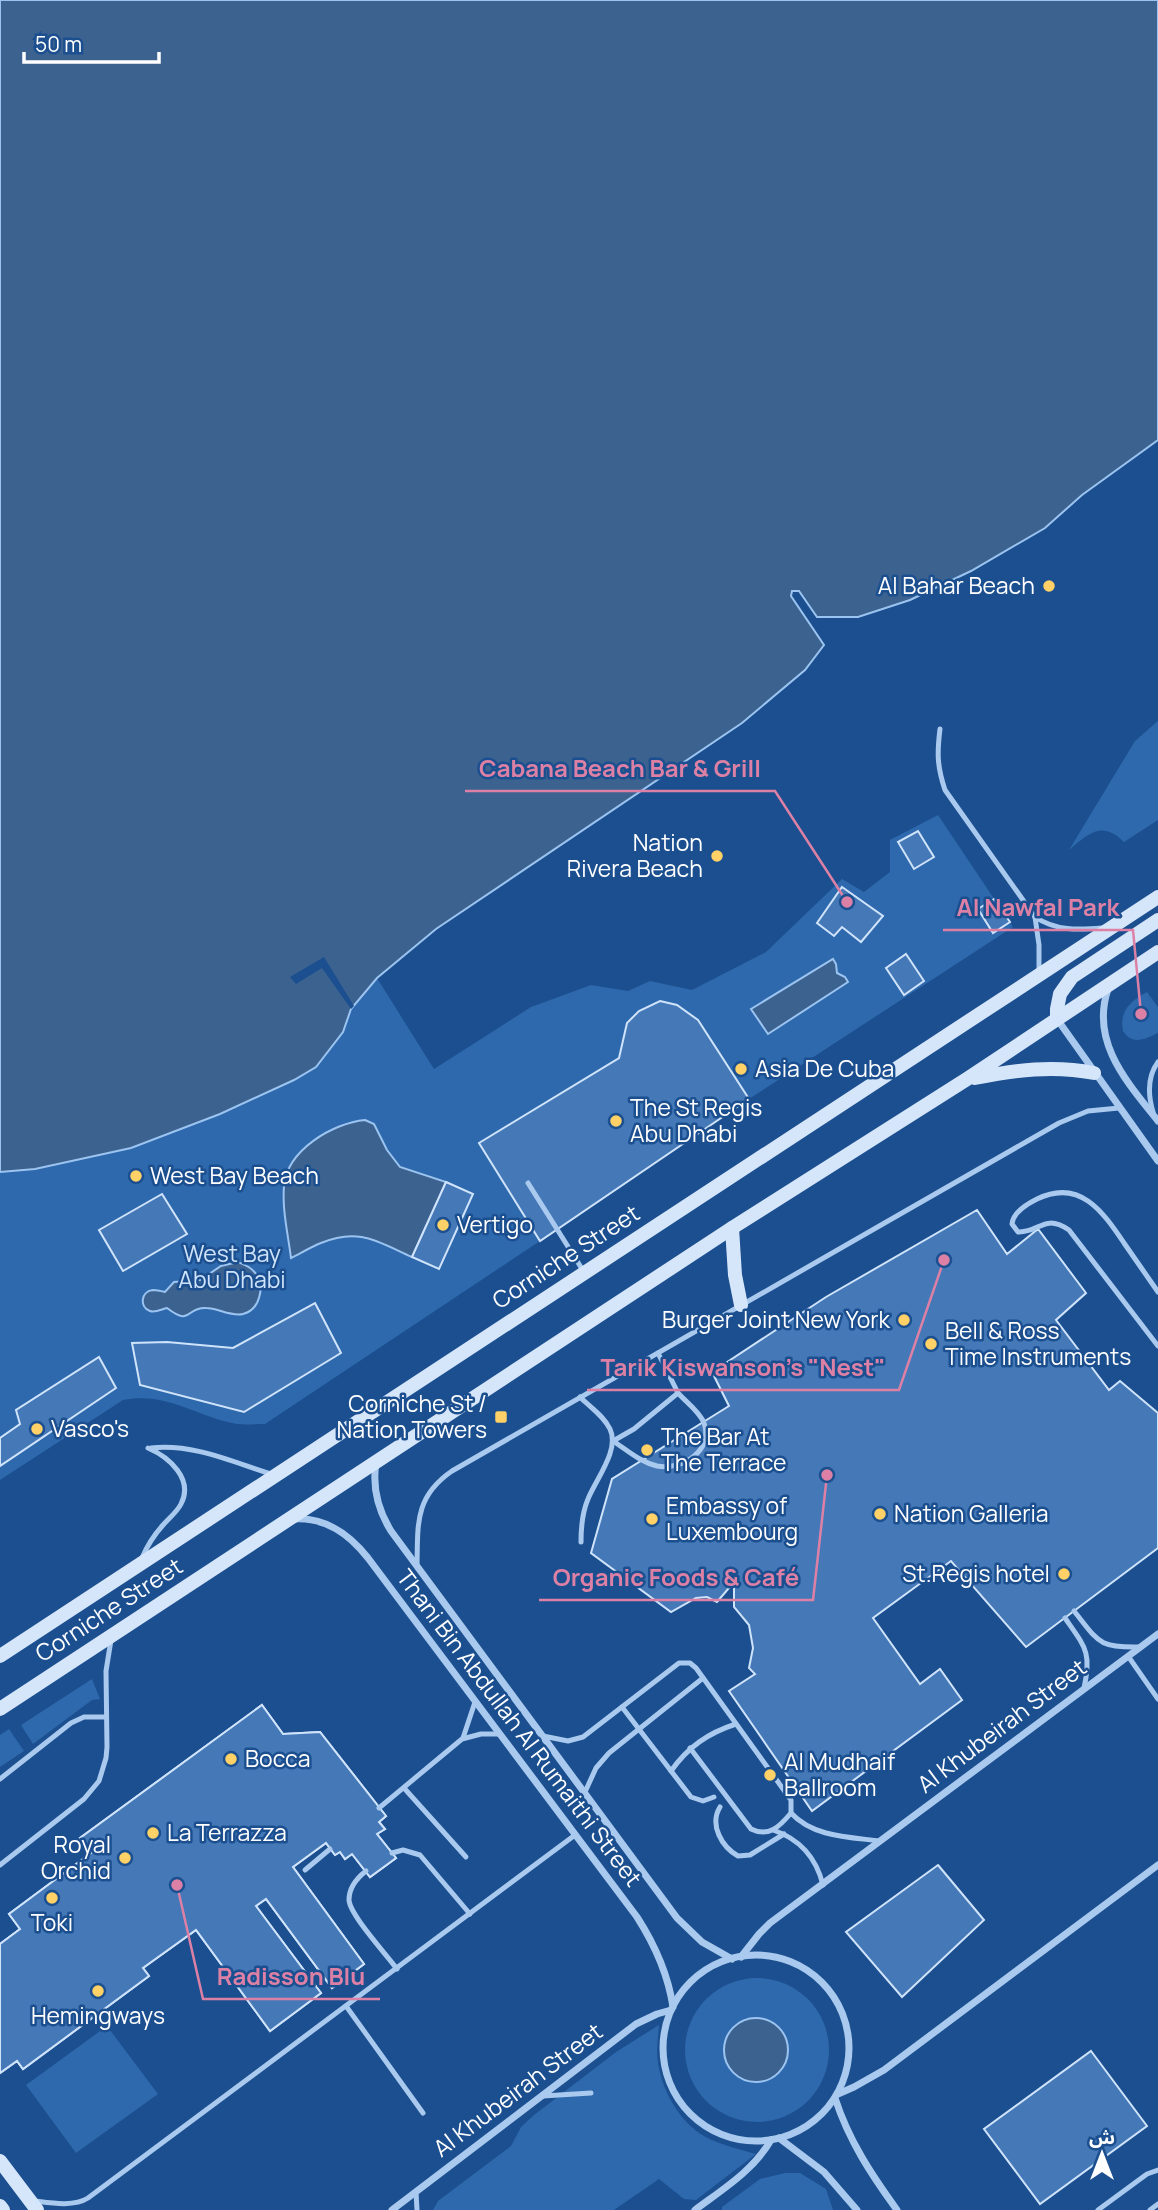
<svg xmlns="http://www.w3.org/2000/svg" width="1158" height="2210" viewBox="0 0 1158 2210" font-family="Manrope,'Noto Sans Arabic',sans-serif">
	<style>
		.green { fill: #2e69ad }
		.water { fill: #3c6290; stroke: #9cc4f0; stroke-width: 2 }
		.pier { fill: #1b4f8f }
		.building { fill: #4478b7; stroke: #cfe3fa; stroke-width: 2; fill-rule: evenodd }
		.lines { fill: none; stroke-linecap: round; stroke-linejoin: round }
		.lane { stroke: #a9c9ee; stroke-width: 5 }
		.street { stroke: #a9c9ee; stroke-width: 7 }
		.secondary { stroke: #d6e6fa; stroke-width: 14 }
		.poi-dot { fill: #ffd166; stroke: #1b4f8f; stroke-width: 2.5 }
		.labels { text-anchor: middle; stroke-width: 5; stroke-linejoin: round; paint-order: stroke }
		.poi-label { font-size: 23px; fill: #fff; stroke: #1b4f8f; text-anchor: start }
		.park-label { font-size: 23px; fill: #cfe3fa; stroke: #1b4f8f }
		.street-label { font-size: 23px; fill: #fff; stroke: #1b4f8f }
		.leader { fill: none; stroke: #dd80a5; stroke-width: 2.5 }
		.callout-dot { fill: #dd80a5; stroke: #1b4f8f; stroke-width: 2.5 }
		.callout-label { font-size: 24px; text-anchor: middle; font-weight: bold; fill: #dd80a5; stroke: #1b4f8f; stroke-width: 5; stroke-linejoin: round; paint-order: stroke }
	</style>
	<rect width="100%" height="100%" fill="#1b4f8f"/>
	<g class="green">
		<path d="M1158,721v99l-34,22c-22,-22 -35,-9 -55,8l66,-109z"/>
		<path d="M938,815l75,112 -264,172 -51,-79 -21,-15 -16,-4 -22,10 -12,12 -8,35 -79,183 -275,183c-9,0 -19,1 -28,0 -40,-7 -71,-33 -114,-24l-123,80v-308l35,-3 96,-21 89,-34 74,-34 22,-13 27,-35 8,-23 26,-31 57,91 97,-62 60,-22 37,6 22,-10 42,9 74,-38 76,-73 22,13 26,-20v-32z"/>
		<path d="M1147,992l11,15v26c-13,6 -25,13 -35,-2 -4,-21 8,-30 24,-39z"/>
		<polygon points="92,1679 100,1699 92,1700 33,1744 21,1725"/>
		<polygon points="9,1729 24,1751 0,1767 0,1735"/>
		<circle cx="757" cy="2050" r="72"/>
		<path d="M659,2025c-1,13 -3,26 -1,38 4,28 22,59 46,73 16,9 35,13 52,18l-60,46 -12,-1 -25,-20 -45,31h-181l5,-9 73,-55 10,-19 13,-12 82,-63z"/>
		<polygon points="107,2026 158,2094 76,2153 26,2085"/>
		<polygon points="785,2173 800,2173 826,2189 833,2210 722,2210 722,2207 760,2179"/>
	</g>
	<g class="water">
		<polygon points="0,0 1158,0 1158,440 1082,495 1045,528 971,571 910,600 858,617 817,617 799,591 792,591 791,596 824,645 805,670 742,723 436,929 377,978 351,1009 343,1032 316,1067 294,1080 220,1114 131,1148 35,1169 0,1172"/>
		<polygon points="833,959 836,964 837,973 845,977 848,982 768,1034 751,1009"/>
		<path d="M365,1120l9,4 13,26 13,17 46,15 -34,75c-34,-15 -53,-30 -91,-14 -10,4 -20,10 -30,15 -3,-24 -9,-48 -7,-72 3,-36 49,-63 81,-66z"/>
		<path d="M238,1262c7,3 13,5 18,12 9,12 4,36 -13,40 -12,3 -25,-6 -37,-6 -21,-1 -14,19 -39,0 -5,1 -12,5 -17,3 -11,-4 -9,-20 3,-21 4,0 8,1 12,2l9,-10 26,-2 21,-14z"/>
		<circle cx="756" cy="2050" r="32"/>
	</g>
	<polygon class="pier" points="324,957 354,1006 351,1009 322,968 296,984 290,977"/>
	<g class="building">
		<polygon points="918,831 934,857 914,869 898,842"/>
		<polygon points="842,887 883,916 861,942 842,927 834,936 817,923"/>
		<polygon points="994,899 1010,922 993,933 978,909"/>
		<polygon points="906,954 924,981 904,995 886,968"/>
		<polygon points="660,1001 677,1005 698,1020 749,1099 540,1241 479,1143 619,1058 627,1023 639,1011"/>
		<polygon points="446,1182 473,1194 439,1269 412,1257"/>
		<polygon points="162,1194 187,1234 123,1271 99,1230"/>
		<polygon points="977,1210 1007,1254 1038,1229 1086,1293 1056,1320 1109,1390 1120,1381 1158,1413 1158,1548 1026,1647 951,1561 873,1618 920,1684 940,1669 962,1700 812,1811 729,1691 755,1674 749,1668 753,1648 749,1625 734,1607 734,1582 717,1602 707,1597 696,1598 671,1612 591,1553 612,1479 729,1406 712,1372 826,1297"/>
		<polygon points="315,1303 341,1353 244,1412 140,1385 132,1343 167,1342 233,1348"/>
		<polygon points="99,1357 116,1388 0,1466 0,1438 20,1424 16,1410"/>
		<path d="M262,1705l21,29 37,-2 66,84 -7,6 6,7 -8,5 19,24 -26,19 -18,-23 -7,5 -5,-7 -5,3 -9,-12 -33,24 71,97 -32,24 -66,-89 -10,7 65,87 -51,38 -74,-101 -53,38 6,8 -126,93 -6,-8 -17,12v-129l20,-15 -11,-15 82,-61 -11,-15zM97,1893l33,43 -59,44 -41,-53 39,-29 8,10z"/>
		<polygon points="262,1705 283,1734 320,1732 386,1816 379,1822 385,1829 377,1834 396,1858 370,1877 352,1854 345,1859 340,1852 335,1855 326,1843 293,1867 364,1964 332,1988 266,1899 256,1906 321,1993 270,2031 196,1930 143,1968 149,1976 23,2069 17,2061 0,2073 0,1944 20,1929 9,1914 91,1853 80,1838"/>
		<polygon points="938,1865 984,1920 902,1997 846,1932"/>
		<polygon points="1091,2051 1147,2126 1040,2204 984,2129"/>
	</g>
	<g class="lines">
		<g class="lane">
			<path d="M940,729c-3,24 -3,37 5,61l90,127 4,28v27"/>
			<path d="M1035,917c21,14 43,13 67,11"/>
			<path d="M1153,1112c-5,-17 -6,-35 5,-50"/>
			<polyline points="528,1183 584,1272"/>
			<path d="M1158,1292c-11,-16 -23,-33 -34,-49 -21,-31 -44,-65 -87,-44 -10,5 -24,13 -25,25l6,8c22,1 25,-19 51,-2l89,116"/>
			<path d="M658,1353l20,40 -44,36 -21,12c14,9 27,21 44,25 25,5 57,-16 47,-43 -4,-11 -18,-21 -26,-30"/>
			<path d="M580,1397c10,10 24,19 30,32 10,21 -14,50 -22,70 -6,14 -7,28 -7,43"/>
			<path d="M151,1448c42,-5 84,15 123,27"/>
			<path d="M142,1558c5,-12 12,-23 21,-33 6,-7 14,-13 18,-21 13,-25 -12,-47 -33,-56"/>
			<path d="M417,1566c1,-41 -3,-69 35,-95l607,-348 29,-12 31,-3"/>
			<path d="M1074,1611c25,31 24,37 66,36"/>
			<path d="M1065,1618c20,29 27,34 19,70"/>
			<polyline points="1128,1656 1158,1699"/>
			<polyline points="622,1707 691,1797 703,1801 714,1797"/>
			<path d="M543,1736l25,5 15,-4 96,-74h11l6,5 95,132v13c-11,13 -22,25 -40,16l-61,-81"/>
			<polyline points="463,1738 475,1702"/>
			<path d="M671,1771c17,-24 37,-38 65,-47"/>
			<polyline points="0,1779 71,1723 84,1717 106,1717"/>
			<polyline points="404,1788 466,1857"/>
			<polyline points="585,1792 596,1768 609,1753 703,1678"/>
			<path d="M720,1807c-11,18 2,40 18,49l12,-1 34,-21"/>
			<polyline points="379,1808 462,1739 481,1734 499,1734"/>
			<path d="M791,1813c22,24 58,24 89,28"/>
			<path d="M773,1830c27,9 43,27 50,55"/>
			<polyline points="392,1853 403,1850 420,1855 470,1914"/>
			<polyline points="0,1865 84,1799 99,1781 106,1758 107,1747 106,1671 111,1640"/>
			<polyline points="305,1870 330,1849"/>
			<path d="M366,1871c-9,7 -17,17 -17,29 1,15 37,54 48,69"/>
			<polyline points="346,2006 423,2113"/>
			<polyline points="543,2096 591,2093"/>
			<polyline points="416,2192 417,2210"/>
			<path d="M35,2201c16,2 39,6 53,-3l487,-363"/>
			<polyline points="1098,2210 1147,2174 1158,2170"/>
			<polyline points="1150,2210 1158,2204"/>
		</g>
		<g class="street">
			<path d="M1108,989c-18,53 19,93 50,132"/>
			<polyline points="1057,1019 1158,1161"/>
			<path d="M376,1463c-4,25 2,47 15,68l286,387 25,24 30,17"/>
			<path d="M294,1519c32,-2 55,15 74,39l269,359c18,28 31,57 36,90"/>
			<circle cx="756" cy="2048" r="93"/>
			<polyline points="741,1957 759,1934 770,1923 1158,1634"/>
			<polyline points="838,2094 854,2087 884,2070 1158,1865"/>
			<path d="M835,2098c14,43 36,76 62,112"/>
			<polyline points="779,2138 824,2172 857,2210"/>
			<polyline points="392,2210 636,2024 657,2014 671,2010"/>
			<path d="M695,2210c28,-21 58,-39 76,-70"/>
		</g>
		<g class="secondary">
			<polyline points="1057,1019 1057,1009 1060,994 1072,977 1158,920"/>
			<path d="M975,1078c41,-8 78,-13 119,-5"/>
			<polyline points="732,1228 735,1275 741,1305"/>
			<polyline points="0,1656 1158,897"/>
			<polyline points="0,1709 732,1228 967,1079 1158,952"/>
			<polyline points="0,2161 37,2210"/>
			<polyline points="0,2206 3,2210"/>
		</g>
	</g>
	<g class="poi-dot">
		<circle cx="1049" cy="586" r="7"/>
		<circle cx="717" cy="856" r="7"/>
		<circle cx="741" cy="1069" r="7"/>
		<circle cx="616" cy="1121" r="7"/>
		<circle cx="136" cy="1176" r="7"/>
		<circle cx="443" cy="1225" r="7"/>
		<circle cx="904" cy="1320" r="7"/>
		<circle cx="931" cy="1344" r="7"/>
		<rect x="494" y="1410" width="14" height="14" rx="3.5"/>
		<circle cx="37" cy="1429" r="7"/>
		<circle cx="647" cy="1450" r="7"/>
		<circle cx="880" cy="1514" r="7"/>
		<circle cx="652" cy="1519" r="7"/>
		<circle cx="1064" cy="1574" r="7"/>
		<circle cx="231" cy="1759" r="7"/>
		<circle cx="770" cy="1775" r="7"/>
		<circle cx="153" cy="1833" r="7"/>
		<circle cx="125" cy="1858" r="7"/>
		<circle cx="52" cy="1898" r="7"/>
		<circle cx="98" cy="1991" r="7"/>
	</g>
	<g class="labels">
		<g class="poi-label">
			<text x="1035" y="594" text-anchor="end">Al Bahar Beach</text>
			<text x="703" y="851" text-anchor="end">Nation<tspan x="703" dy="26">Rivera Beach</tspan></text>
			<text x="755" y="1077">Asia De Cuba</text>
			<text x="630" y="1116">The St Regis<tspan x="630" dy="26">Abu Dhabi</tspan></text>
			<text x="150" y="1184">West Bay Beach</text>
			<text x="457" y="1233">Vertigo</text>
			<text x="890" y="1328" text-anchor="end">Burger Joint New York</text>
			<text x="945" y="1339">Bell &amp; Ross<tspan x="945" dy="26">Time Instruments</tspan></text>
			<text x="487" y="1412" text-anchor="end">Corniche St /<tspan x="487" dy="26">Nation Towers</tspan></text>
			<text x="51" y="1437">Vasco's</text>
			<text x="661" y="1445">The Bar At<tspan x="661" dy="26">The Terrace</tspan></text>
			<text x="666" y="1514">Embassy of<tspan x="666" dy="26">Luxembourg</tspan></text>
			<text x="894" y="1522">Nation Galleria</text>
			<text x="1050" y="1582" text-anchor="end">St.Regis hotel</text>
			<text x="245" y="1767">Bocca</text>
			<text x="784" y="1770">Al Mudhaif<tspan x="784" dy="26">Ballroom</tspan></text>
			<text x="167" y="1841">La Terrazza</text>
			<text x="111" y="1853" text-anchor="end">Royal<tspan x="111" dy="26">Orchid</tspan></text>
			<text x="52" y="1931" text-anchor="middle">Toki</text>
			<text x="98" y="2024" text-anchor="middle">Hemingways</text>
		</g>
		<g class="park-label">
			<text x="232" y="1262">West Bay<tspan x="232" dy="26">Abu Dhabi</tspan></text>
		</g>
		<g class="street-label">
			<text transform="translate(566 1257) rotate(-33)" y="8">Corniche Street</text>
			<text transform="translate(109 1610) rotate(-33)" y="8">Corniche Street</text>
			<text transform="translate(1002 1726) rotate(-37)" y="8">Al Khubeirah Street</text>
			<text transform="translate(519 1728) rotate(53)" y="8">Thani Bin Abdullah Al Rumaithi Street</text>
			<text transform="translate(518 2090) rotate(-37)" y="8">Al Khubeirah Street</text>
		</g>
	</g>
	<path class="leader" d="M847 902L775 791H465M1141 1014L1133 930H943M944 1260L899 1390H587M827 1475L813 1600H539M177 1885L203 1999H380"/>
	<g class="callout-dot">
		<circle cx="847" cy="902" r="7"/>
		<circle cx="1141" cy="1014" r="7"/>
		<circle cx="944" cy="1260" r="7"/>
		<circle cx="827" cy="1475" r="7"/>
		<circle cx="177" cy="1885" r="7"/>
	</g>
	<g class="callout-label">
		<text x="620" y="777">Cabana Beach Bar &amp; Grill</text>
		<text x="1038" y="916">Al Nawfal Park</text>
		<text x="743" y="1376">Tarik Kiswanson's "Nest"</text>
		<text x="676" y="1586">Organic Foods &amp; Café</text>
		<text x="291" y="1985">Radisson Blu</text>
	</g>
	<g transform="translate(1102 2154)" stroke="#1b4f8f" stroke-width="5" paint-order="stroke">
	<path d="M0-5L12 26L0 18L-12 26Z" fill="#ffffff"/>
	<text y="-10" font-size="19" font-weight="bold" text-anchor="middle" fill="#ffffff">ش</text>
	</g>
	<path d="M24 52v10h135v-10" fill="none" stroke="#ffffff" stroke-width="3.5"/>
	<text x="35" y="52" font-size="21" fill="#ffffff" stroke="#1b4f8f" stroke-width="5" paint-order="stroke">50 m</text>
</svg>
